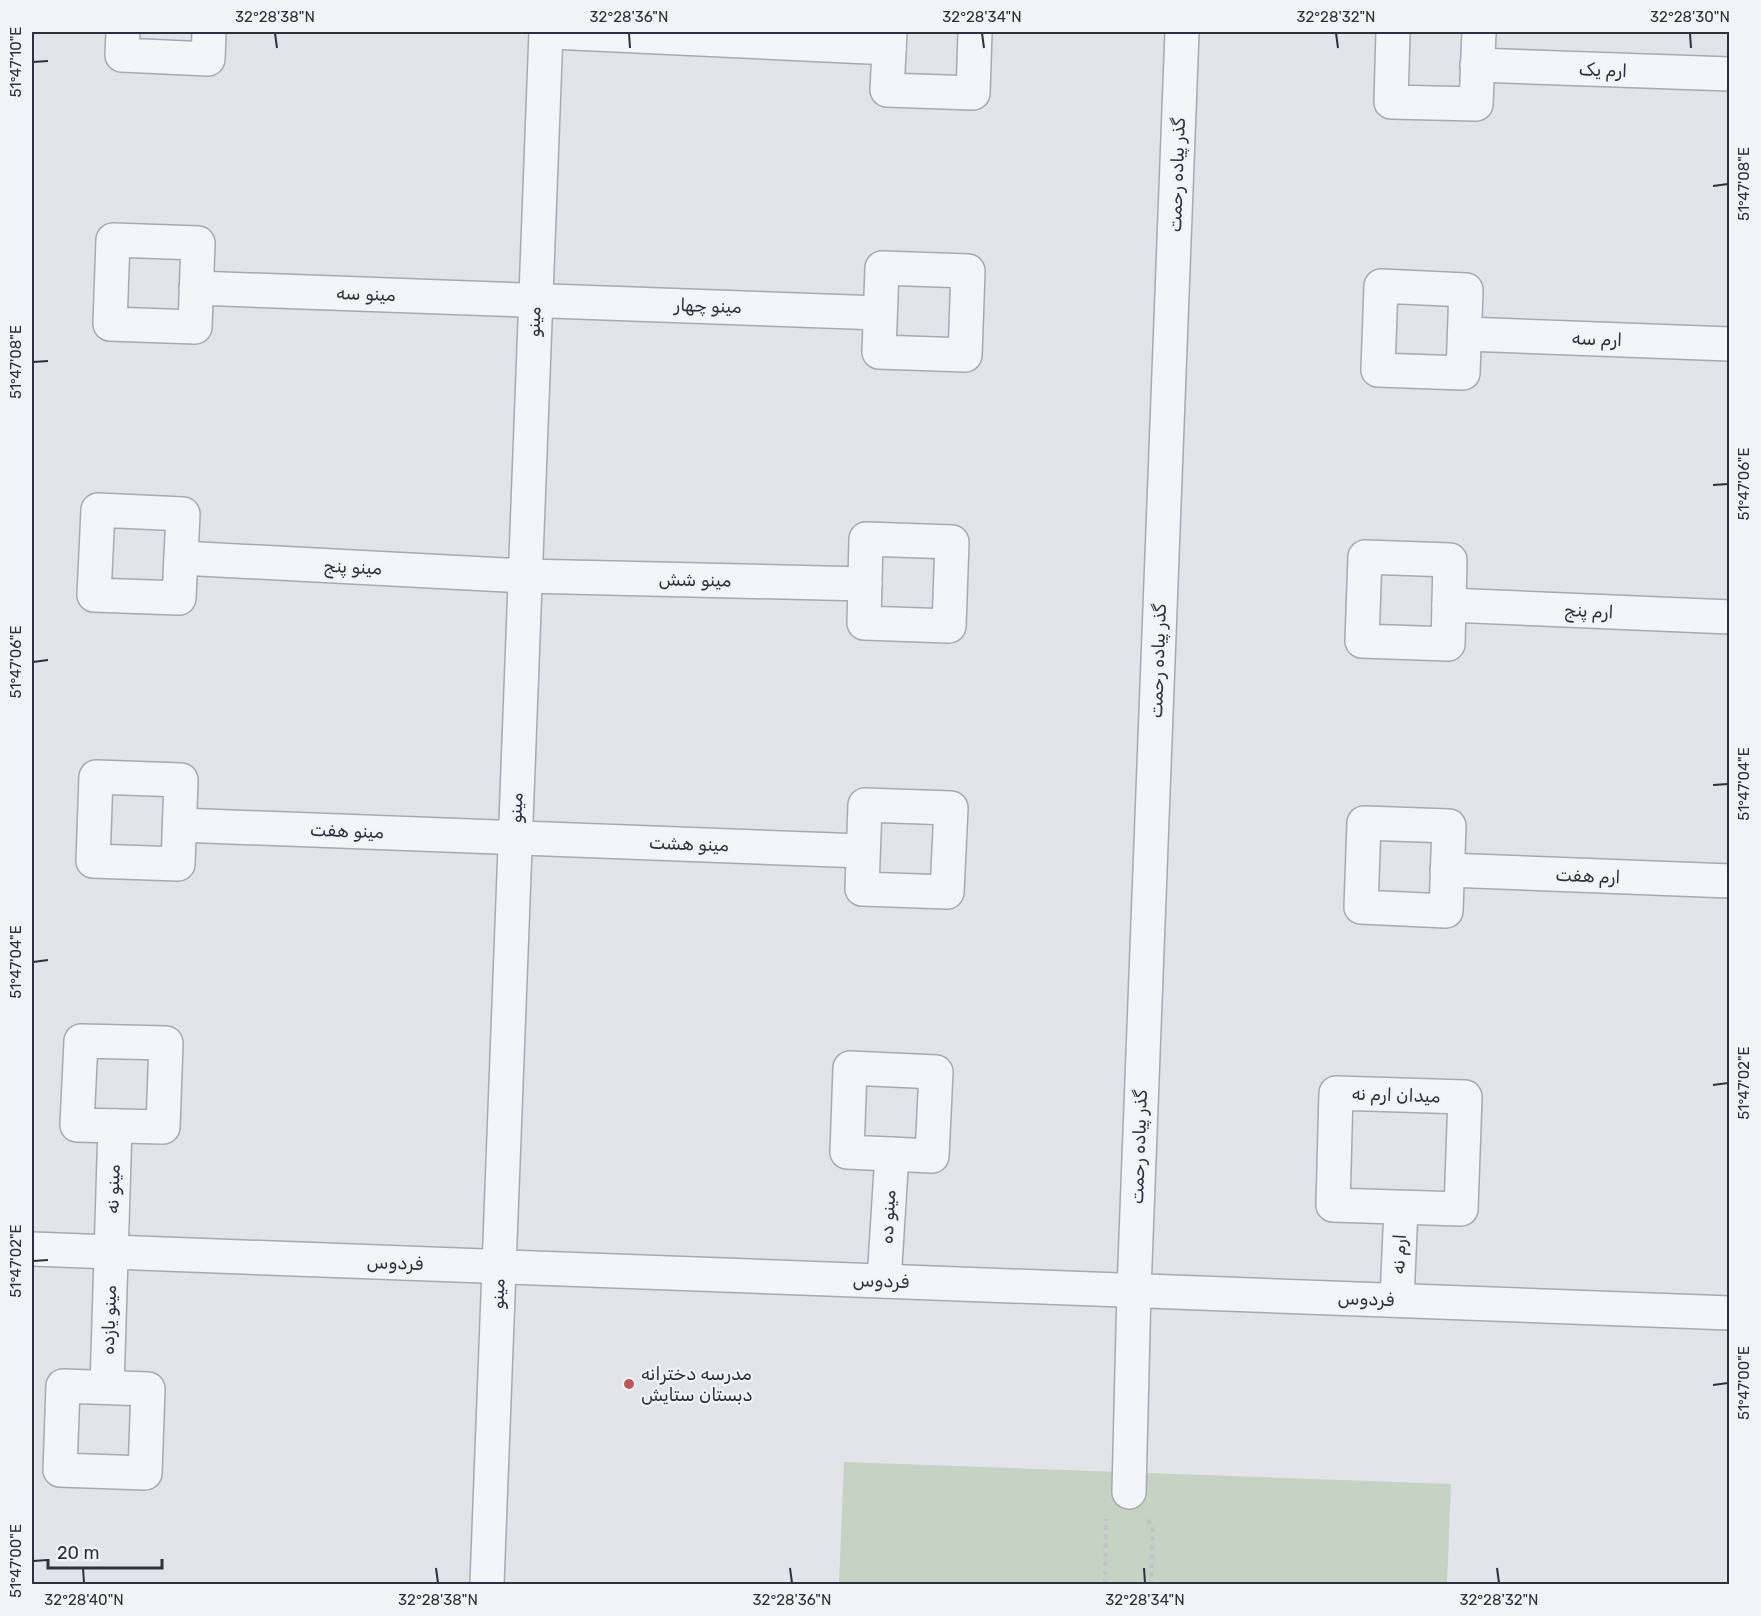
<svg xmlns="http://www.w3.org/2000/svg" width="1761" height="1616" viewBox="0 0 1761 1616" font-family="Rubik,'Noto Naskh Arabic',sans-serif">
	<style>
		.green { fill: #c6d2c4 }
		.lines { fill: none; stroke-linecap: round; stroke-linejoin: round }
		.minor-casing { stroke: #a8aab3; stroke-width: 36 }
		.path { stroke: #c0c2c8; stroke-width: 4; stroke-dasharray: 4.5 4.5; stroke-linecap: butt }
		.minor { stroke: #f4f5f8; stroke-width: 33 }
		.ticks { fill: none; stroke: #2c303f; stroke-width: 2 }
		.poi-dot { fill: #c05558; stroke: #f1f3f6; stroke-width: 2 }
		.labels { text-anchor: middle; stroke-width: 4.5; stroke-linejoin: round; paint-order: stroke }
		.street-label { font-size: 18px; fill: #2c303f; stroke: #f1f3f6 }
		.poi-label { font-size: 18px; fill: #2c303f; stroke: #f1f3f6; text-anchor: start }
		.neatline { fill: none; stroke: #2c303f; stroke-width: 2 }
		.ticks-label { font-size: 15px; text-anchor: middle; fill: #2c303f }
	</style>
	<rect width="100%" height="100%" fill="#e2e4e9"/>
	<polygon class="green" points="844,1462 1451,1484 1447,1584 839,1584"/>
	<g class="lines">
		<g class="minor-casing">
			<g id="minor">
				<polyline points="123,32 122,55 208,59 209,32"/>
				<polyline points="552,32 889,48"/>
				<polyline points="890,32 887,90 973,93 975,32"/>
				<polyline points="1393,32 1391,102 1476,104 1479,32"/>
				<polyline points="1477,65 1730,74"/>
				<polygon points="113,240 198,243 195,327 110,324"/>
				<polygon points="882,268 968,271 965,355 879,352"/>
				<polygon points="1381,286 1466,290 1463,373 1378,370"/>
				<polyline points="196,288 880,313"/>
				<polyline points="1465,334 1730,344"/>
				<polygon points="98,510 183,514 179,598 94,595"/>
				<polygon points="866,539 952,542 949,626 864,623"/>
				<polygon points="1365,557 1450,560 1448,644 1362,641"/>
				<polyline points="181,558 525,576 865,584"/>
				<polyline points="1449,605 1730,617"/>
				<polygon points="96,777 181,780 178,864 93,861"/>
				<polygon points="865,805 951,808 947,892 862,889"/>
				<polygon points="1364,823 1449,826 1446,911 1361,907"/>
				<polyline points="180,825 862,851"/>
				<polyline points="1447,870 1730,881"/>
				<polygon points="81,1041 166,1043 163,1127 77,1125"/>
				<polygon points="850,1068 936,1072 932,1156 847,1152"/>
				<polygon points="1336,1093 1465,1097 1461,1209 1333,1205"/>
				<polyline points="32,1249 1730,1313"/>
				<polyline points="884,1281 892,1154"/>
				<polyline points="1397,1300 1401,1208"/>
				<polygon points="63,1386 148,1389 145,1473 60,1470"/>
				<polyline points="107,1387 115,1126"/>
				<polyline points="1129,1492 1134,1290 1182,32"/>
				<polyline points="487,1584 546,32"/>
			</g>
		</g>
		<g class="path">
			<polyline points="1148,1520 1153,1527 1151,1584"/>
			<polyline points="1105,1584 1106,1519"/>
		</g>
		<use href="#minor" class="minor"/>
	</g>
	<path class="ticks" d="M275,33l2,15M629,33l1,15M982,33l2,15M1336,33l2,15M1690,33l1,15M33,62l15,-1M1713,186l15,-2M33,362l15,-1M1713,485l15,-1M33,662l15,-2M1713,785l15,-1M33,962l15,-2M1713,1085l15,-2M33,1261l15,-1M1713,1385l15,-2M33,1561l15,-1M83,1568l1,15M436,1568l2,15M790,1568l2,15M1144,1568l1,15M1497,1568l2,15"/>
	<circle class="poi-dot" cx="629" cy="1384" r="6"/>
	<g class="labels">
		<g class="street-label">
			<text transform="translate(1603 70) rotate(2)" y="6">ارم یک</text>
			<text transform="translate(1177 175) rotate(-88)" y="6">گذر پیاده رحمت</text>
			<text transform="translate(366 294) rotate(2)" y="6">مینو سه</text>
			<text transform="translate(708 306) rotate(2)" y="6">مینو چهار</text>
			<text transform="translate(534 322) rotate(-88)" y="6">مینو</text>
			<text transform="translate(1597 339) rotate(2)" y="6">ارم سه</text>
			<text transform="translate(353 567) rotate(3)" y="6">مینو پنج</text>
			<text transform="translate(695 580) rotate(1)" y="6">مینو شش</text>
			<text transform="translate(1589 611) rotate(3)" y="6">ارم پنج</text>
			<text transform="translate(1158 661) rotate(-88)" y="6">گذر پیاده رحمت</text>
			<text transform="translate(516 808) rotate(-88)" y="6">مینو</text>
			<text transform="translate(347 831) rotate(2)" y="6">مینو هفت</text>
			<text transform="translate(689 844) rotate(2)" y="6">مینو هشت</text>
			<text transform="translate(1588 876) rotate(2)" y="6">ارم هفت</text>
			<text transform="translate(1396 1095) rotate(2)" y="6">میدان ارم نه</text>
			<text transform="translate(1139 1147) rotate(-88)" y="6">گذر پیاده رحمت</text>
			<text transform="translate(113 1189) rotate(-88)" y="6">مینو نه</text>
			<text transform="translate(888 1217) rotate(-87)" y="6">مینو ده</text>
			<text transform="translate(1399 1254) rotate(-87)" y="6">ارم نه</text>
			<text transform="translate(395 1263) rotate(2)" y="6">فردوس</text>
			<text transform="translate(881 1281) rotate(2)" y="6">فردوس</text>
			<text transform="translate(498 1294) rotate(-88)" y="6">مینو</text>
			<text transform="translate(1366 1299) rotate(2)" y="6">فردوس</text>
			<text transform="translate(109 1320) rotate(-88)" y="6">مینو یازده</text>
		</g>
		<g class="poi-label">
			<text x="641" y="1380">مدرسه دخترانه<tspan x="641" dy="21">دبستان ستایش</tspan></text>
		</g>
	</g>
	<rect width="1761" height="1616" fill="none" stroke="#f1f3f6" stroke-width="66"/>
	<path d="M48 1559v9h114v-9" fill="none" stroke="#2c303f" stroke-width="3"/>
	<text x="57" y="1559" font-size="18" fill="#2c303f" stroke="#f1f3f6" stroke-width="4.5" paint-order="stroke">20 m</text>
	<rect x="33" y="33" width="1695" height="1550" class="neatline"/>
	<g class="ticks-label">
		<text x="275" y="22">32°28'38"N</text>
		<text x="629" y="22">32°28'36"N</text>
		<text x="982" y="22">32°28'34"N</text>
		<text x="1336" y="22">32°28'32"N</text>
		<text x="1690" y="22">32°28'30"N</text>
		<text transform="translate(16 62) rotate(-90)" y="5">51°47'10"E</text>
		<text transform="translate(1744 184) rotate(-90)" y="5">51°47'08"E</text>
		<text transform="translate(16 362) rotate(-90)" y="5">51°47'08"E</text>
		<text transform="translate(1744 484) rotate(-90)" y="5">51°47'06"E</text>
		<text transform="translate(16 662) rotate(-90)" y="5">51°47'06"E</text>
		<text transform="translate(1744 784) rotate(-90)" y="5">51°47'04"E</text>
		<text transform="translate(16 962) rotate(-90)" y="5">51°47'04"E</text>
		<text transform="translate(1744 1083) rotate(-90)" y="5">51°47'02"E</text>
		<text transform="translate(16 1261) rotate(-90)" y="5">51°47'02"E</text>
		<text transform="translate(1744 1383) rotate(-90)" y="5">51°47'00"E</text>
		<text transform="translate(16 1561) rotate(-90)" y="5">51°47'00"E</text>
		<text x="84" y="1605">32°28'40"N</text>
		<text x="438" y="1605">32°28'38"N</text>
		<text x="792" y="1605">32°28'36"N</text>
		<text x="1145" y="1605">32°28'34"N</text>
		<text x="1499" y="1605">32°28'32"N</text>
	</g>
</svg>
